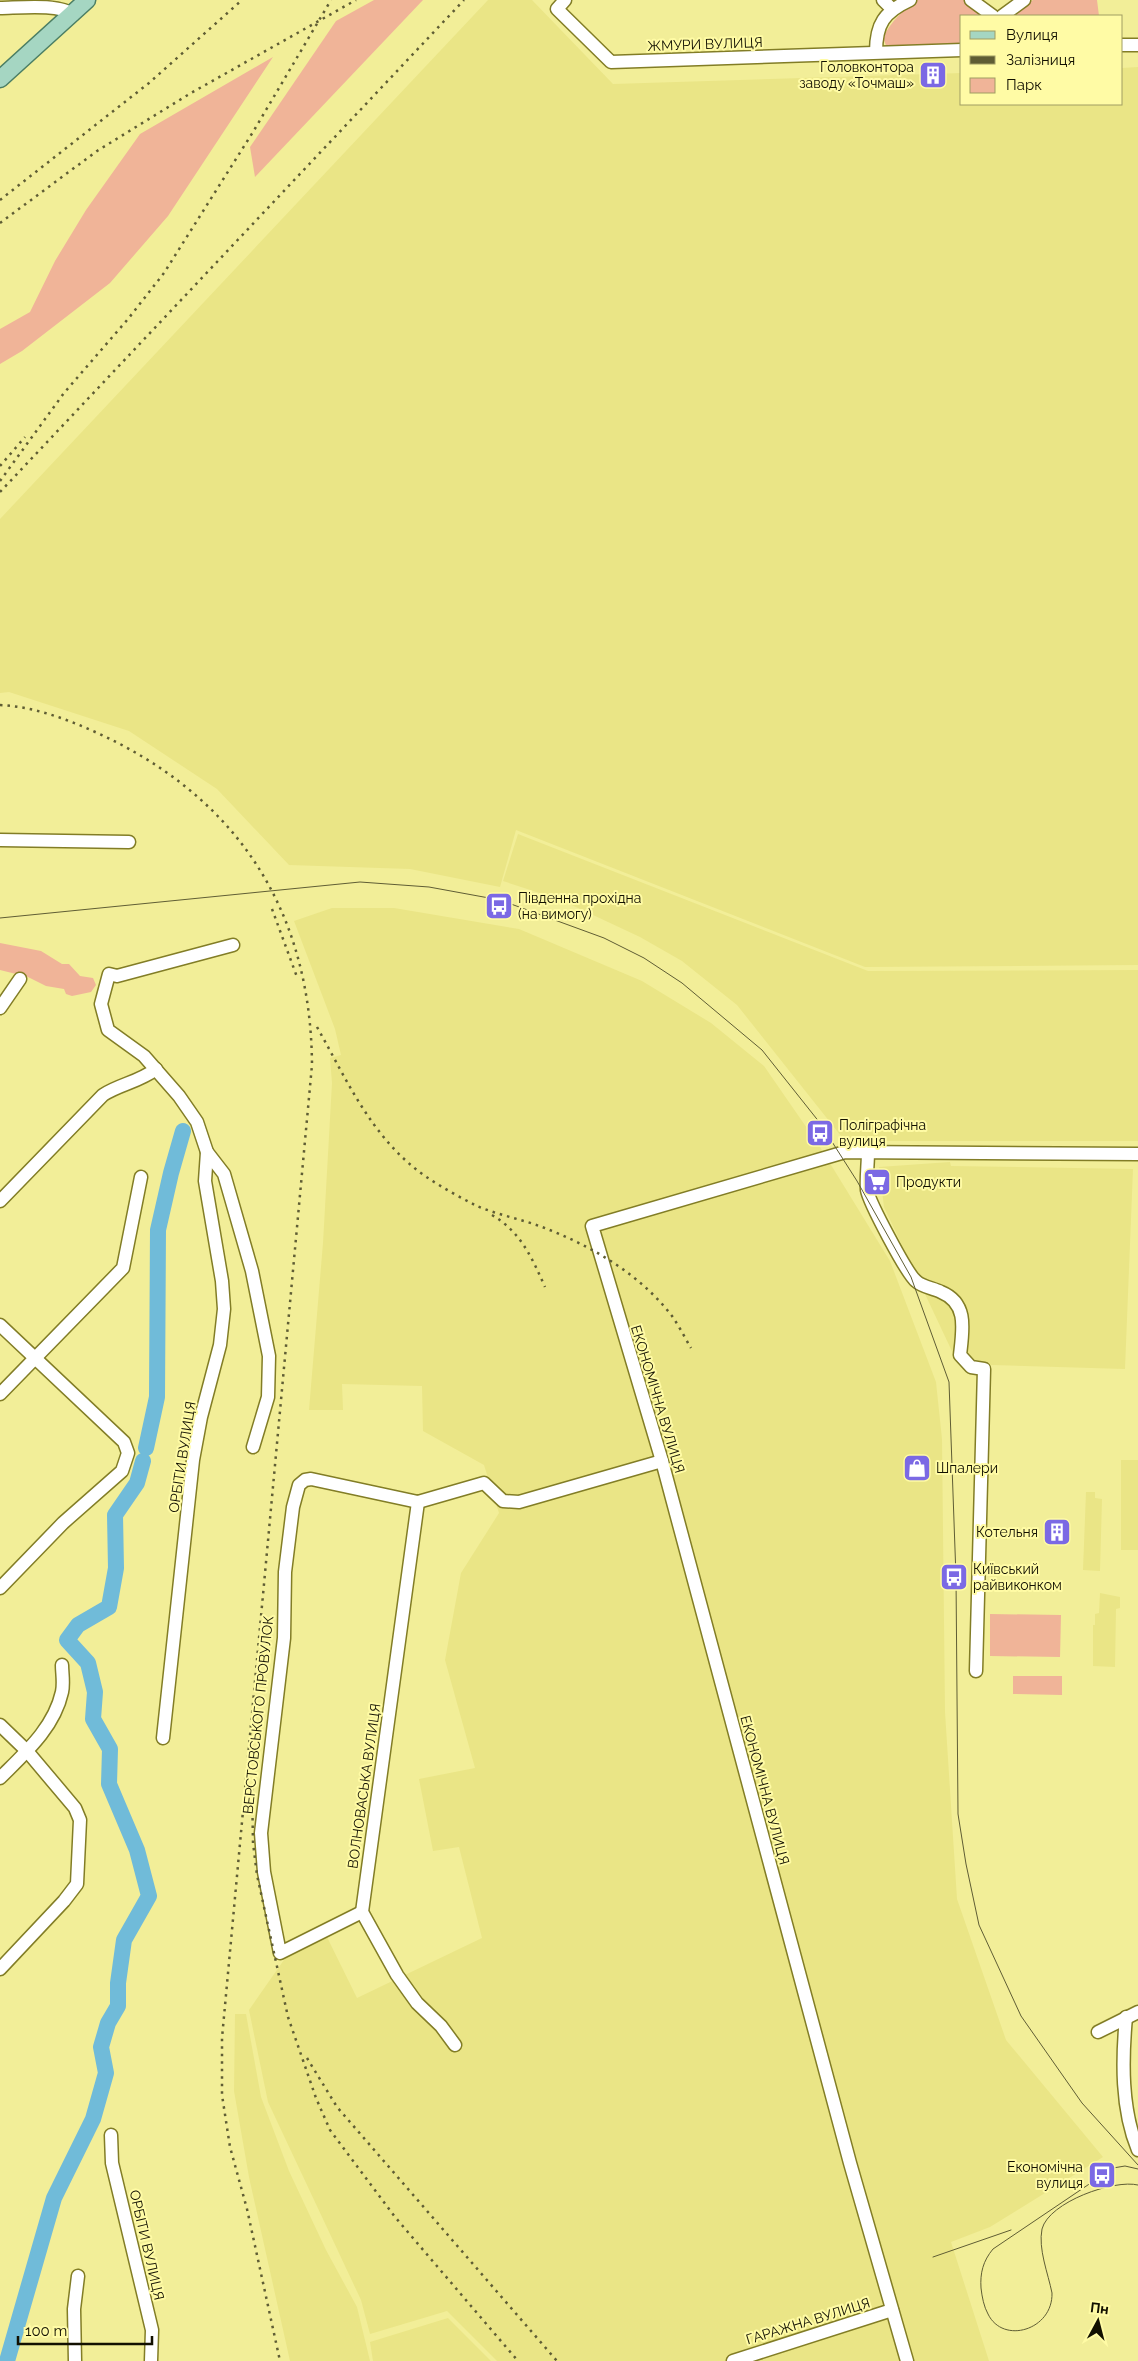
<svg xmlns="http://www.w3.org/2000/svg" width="1138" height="2361" viewBox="0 0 1138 2361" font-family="Raleway,sans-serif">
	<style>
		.built { fill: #eae586 }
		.green { fill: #f0b498 }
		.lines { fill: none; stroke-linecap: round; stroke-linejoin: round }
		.river { stroke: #70bbd9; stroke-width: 16 }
		.minor-casing { stroke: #827d26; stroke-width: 15 }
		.major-casing { stroke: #4b7e64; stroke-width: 19 }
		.minor { stroke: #fff; stroke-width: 12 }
		.major { stroke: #a5d6c2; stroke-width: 16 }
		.tram { stroke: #5f5d34; stroke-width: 1 }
		.rail { stroke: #5f5d34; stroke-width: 2.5; stroke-dasharray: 2.5 5; stroke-linecap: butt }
		.labels { text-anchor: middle; stroke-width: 4; stroke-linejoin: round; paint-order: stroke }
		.street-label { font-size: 14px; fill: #121000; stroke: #fffba5 }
		.poi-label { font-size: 14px; fill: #121000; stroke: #fffba5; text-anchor: start }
	</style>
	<rect width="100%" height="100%" fill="#f2ee98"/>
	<g class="built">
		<polygon points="488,0 532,0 613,84 962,73 962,104 1122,104 1122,68 1138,67 1138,965 865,967 516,830 500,887 410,869 289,865 217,789 129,731 9,692 0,693 0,519"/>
		<polygon points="518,834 868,971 1138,970 1138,1141 845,1141 737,1005 682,961 640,937 561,900 503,881"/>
		<polygon points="332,908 394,908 519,929 642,981 711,1023 764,1066 820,1147 890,1261 936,1382 942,1439 945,1712 957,1899 1006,2040 1103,2157 990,2227 951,2242 989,2361 497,2361 447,2311 370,2334 361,2300 268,2102 249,2010 286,1957 326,1935 357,1998 482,1938 459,1847 433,1851 419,1779 475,1768 445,1660 461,1573 499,1513 484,1465 423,1431 422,1386 342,1384 343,1410 309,1410 323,1243 332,1083 330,1058 341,1055 335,1029 294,921"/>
		<polygon points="950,1162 951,1166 1133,1169 1125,1369 958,1364 884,1207 879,1167"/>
		<rect x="1121" y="1460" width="17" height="90"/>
		<polygon points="1086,1492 1095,1492 1095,1498 1102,1499 1100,1571 1083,1570"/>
		<polygon points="1100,1593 1120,1597 1120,1608 1116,1609 1115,1667 1093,1666 1093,1625 1095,1625 1095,1614 1099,1613"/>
		<polygon points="235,2014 246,2014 261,2097 289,2171 326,2250 357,2307 370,2361 290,2361 249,2177 234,2091"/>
		<polygon points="448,2318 491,2361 373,2361 370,2342"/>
	</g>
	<g class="green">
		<polygon points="374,0 423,0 255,177 250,147 336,21"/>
		<path d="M918,0h47l21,16h-24v30l-75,2 -4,-10c8,-17 19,-27 35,-38z"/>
		<polygon points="1033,0 1097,0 1099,16 1009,16"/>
		<polygon points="273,57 168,216 110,283 22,351 0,364 0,329 30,312 55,261 86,210 140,134"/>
		<polygon points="0,943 41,951 62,964 69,964 80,976 93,978 96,985 91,992 72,996 66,994 64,989 46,986 28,977 0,970"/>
		<polygon points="990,1614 1061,1615 1060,1657 990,1656"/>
		<polygon points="1013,1676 1062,1676 1062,1695 1013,1694"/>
	</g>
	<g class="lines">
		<g class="river">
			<polyline points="146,1448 157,1397 158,1230 171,1173 183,1131"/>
			<polyline points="7,2361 54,2198 93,2119 106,2073 101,2047 108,2023 118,2006 118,1983 124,1940 149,1896 137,1850 109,1784 110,1749 93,1719 95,1692 88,1663 67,1640 78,1625 109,1607 116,1568 115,1515 137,1483 143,1461"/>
		</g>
		<g class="minor-casing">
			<g id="minor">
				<polyline points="565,0 557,9 611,62 962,50"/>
				<polyline points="883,0 892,9"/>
				<polyline points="971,0 993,16"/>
				<path d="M0,8c17,0 60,-5 73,7"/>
				<polyline points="1002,16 1024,0"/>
				<polyline points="1122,45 1138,45"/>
				<path d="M876,52c0,-28 8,-40 34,-52"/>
				<polyline points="0,840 129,842"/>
				<polyline points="233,945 117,976 109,974 101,1004 108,1030 144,1056 179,1096 197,1122 207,1152 224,1174 252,1271 269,1356 268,1397 253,1447"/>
				<polyline points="0,1008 20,979"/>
				<path d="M868,1152c0,12 -2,26 -1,38 2,12 40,84 49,91 6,6 17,7 25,11 27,11 22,37 19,63l11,12 13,2 -8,302"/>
				<path d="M0,1201l103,-106c17,-11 36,-13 53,-26"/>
				<polyline points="0,1325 124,1442 128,1453 122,1471 63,1523 0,1588"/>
				<polyline points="0,1394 123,1268 141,1177"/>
				<polyline points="418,1502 362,1912 397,1975 417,2003 441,2026 455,2045"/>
				<polyline points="0,1725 27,1751 75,1808 80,1820 77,1884 64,1901 0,1969"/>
				<polyline points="163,1738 193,1460 201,1417 220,1345 224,1309 222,1281 205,1181 207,1152"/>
				<path d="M0,1778c25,-25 54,-50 62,-86 2,-9 0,-19 0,-27"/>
				<polyline points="362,1912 280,1953 264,1872 261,1833 284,1638 285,1572 293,1507 299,1485 305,1480 311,1479 418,1502 484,1483 503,1501 519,1502 662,1461"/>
				<path d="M1126,2017c-4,43 -5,92 12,133"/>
				<polyline points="1098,2032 1138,2012"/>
				<polyline points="111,2135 112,2163 152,2330 151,2361"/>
				<polyline points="75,2361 74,2309 78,2276"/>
				<polyline points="733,2361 892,2310"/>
				<polyline points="907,2361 850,2163 662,1461 592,1226 845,1152 1138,1154"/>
			</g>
		</g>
		<g class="major-casing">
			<polyline id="major" points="0,79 87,0"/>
		</g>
		<use href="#minor" class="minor"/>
		<use href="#major" class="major"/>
		<g class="tram">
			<polyline points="0,918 360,882 429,887 500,900 604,938 644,958 682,983 762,1050 820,1123 857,1181 911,1277 949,1382 956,1577 958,1814 966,1864 979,1925 1021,2016 1082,2103 1138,2165"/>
			<path d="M1138,2169l-13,-3 -12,2 -120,81c-10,12 -13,24 -12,39 1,9 3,19 7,26 15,31 65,16 64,-21 -4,-20 -14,-44 -10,-64 7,-27 72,-50 96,-44"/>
			<polyline points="933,2257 1011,2230"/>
		</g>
		<g class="rail">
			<polyline points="0,200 149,83 242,0"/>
			<polyline points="0,223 97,151 191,93 356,0"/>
			<polyline points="0,466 25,437"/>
			<polyline points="0,481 64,393 128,319 164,273 253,132 331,0"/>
			<polyline points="0,492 464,0"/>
			<path d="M0,705c41,2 82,20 118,38 129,67 193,178 194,322l-90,973v57l8,52 17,62 33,152"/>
			<polyline points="272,909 297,977"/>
			<path d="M317,1027c31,55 56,114 111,151 15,10 33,20 49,28 21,9 44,13 65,21 48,18 98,47 130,89 7,10 13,22 19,32"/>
			<path d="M492,1215c29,17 40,43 53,72"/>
			<polyline points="252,1788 253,1843 257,1875 288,2017 316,2098 330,2130 395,2217 518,2361"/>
			<polyline points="307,2058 337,2107 557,2361"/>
		</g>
	</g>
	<defs>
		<g id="building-square" transform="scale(1.4375)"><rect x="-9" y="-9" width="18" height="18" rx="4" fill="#7b69e4" stroke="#fffba5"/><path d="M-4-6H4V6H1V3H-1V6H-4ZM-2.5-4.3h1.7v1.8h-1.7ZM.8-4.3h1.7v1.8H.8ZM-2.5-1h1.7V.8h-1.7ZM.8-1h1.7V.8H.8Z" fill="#fff"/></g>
		<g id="bus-square" transform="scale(1.4375)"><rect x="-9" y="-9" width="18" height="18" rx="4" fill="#7b69e4" stroke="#fffba5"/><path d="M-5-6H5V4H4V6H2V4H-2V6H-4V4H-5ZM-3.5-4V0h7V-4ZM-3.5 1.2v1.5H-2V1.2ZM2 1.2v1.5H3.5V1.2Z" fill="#fff"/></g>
		<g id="supermarket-square" transform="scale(1.4375)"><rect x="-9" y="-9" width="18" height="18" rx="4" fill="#7b69e4" stroke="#fffba5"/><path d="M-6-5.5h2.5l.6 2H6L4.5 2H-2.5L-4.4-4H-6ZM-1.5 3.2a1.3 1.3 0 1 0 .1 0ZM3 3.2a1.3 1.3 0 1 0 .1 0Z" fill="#fff"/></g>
		<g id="shop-square" transform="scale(1.4375)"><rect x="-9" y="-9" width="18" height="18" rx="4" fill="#7b69e4" stroke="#fffba5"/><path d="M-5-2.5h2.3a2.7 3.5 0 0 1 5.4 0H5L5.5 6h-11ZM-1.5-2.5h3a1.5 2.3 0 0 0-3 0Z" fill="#fff"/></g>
	</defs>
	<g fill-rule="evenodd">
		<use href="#building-square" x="933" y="75"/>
		<use href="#bus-square" x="499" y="906"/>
		<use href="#bus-square" x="820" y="1133"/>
		<use href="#supermarket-square" x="877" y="1182"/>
		<use href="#shop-square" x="917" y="1468"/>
		<use href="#building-square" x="1057" y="1532"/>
		<use href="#bus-square" x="954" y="1577"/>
		<use href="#bus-square" x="1102" y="2175"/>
	</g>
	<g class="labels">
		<g class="street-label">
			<text transform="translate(705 44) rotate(-2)" y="5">ЖМУРИ ВУЛИЦЯ</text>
			<text transform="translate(658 1399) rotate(73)" y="5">ЕКОНОМІЧНА ВУЛИЦЯ</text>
			<text transform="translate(182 1457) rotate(-81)" y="5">ОРБІТИ ВУЛИЦЯ</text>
			<text transform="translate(258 1715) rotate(-84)" y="5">ВЕРСТОВСЬКОГО ПРОВУЛОК</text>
			<text transform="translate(364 1786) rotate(-82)" y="5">ВОЛНОВАСЬКА ВУЛИЦЯ</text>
			<text transform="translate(765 1790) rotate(75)" y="5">ЕКОНОМІЧНА ВУЛИЦЯ</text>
			<text transform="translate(147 2245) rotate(77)" y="5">ОРБІТИ ВУЛИЦЯ</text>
			<text transform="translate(808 2321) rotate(-17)" y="5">ГАРАЖНА ВУЛИЦЯ</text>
		</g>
		<g class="poi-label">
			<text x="914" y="72" text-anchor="end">Головконтора<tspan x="914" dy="16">заводу «Точмаш»</tspan></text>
			<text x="518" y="903">Південна прохідна<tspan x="518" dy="16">(на вимогу)</tspan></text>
			<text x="839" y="1130">Поліграфічна<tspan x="839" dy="16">вулиця</tspan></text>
			<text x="896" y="1187">Продукти</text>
			<text x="936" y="1473">Шпалери</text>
			<text x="1038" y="1537" text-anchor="end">Котельня</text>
			<text x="973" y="1574">Київський<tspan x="973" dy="16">райвиконком</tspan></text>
			<text x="1083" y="2172" text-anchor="end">Економічна<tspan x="1083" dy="16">вулиця</tspan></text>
		</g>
	</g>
	<rect x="960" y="15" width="162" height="90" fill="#fffba5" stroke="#a09d63"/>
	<rect x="970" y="31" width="25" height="8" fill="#a5d6c2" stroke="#a09d63"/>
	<text x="1006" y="40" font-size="15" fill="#121000">Вулиця</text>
	<rect x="970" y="56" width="25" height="8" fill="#5f5d34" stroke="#a09d63"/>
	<text x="1006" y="65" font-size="15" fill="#121000">Залізниця</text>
	<rect x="970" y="78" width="25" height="15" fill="#f0b498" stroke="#a09d63"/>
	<text x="1006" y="90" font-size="15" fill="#121000">Парк</text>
	<g transform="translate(1098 2321) rotate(7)" stroke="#fffba5" stroke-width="4" paint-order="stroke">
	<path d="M0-4L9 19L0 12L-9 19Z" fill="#121000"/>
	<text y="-8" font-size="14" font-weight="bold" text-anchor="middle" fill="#121000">Пн</text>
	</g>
	<path d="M18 2336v8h134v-8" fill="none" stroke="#121000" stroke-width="2.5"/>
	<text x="25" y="2336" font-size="15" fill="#121000" stroke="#fffba5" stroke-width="4" paint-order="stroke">100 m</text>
</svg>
